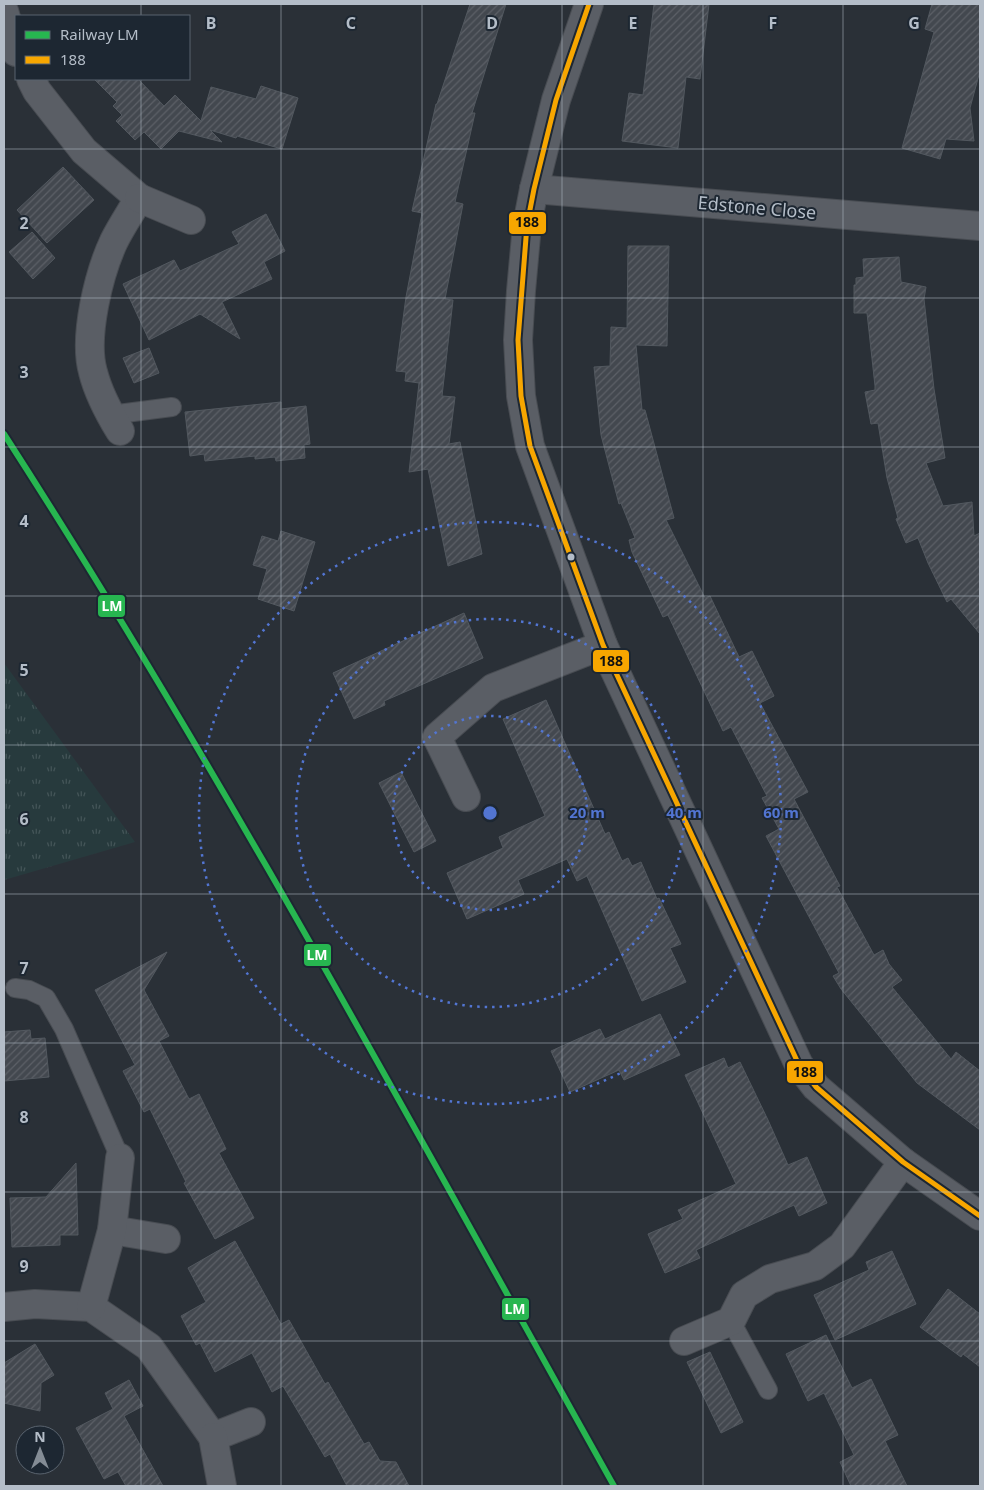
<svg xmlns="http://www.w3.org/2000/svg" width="984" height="1490" viewBox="0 0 984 1490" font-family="'Noto Sans',sans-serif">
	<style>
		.park { fill: url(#park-tufts) }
		.building { fill: url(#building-hatch); stroke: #52585f }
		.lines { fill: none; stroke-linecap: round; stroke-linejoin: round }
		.lane-casing { stroke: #484c52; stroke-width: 20 }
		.street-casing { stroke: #484c52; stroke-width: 30 }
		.lane { stroke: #5a5e65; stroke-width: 18 }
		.street { stroke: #5a5e65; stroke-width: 28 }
		.bus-1-casing { stroke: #1d2732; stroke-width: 9 }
		.bus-1 { stroke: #f7a600; stroke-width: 5 }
		.rail-1-casing { stroke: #1d2732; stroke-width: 10 }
		.rail-1 { stroke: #27b650; stroke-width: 6 }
		.grid { fill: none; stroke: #b4bdc8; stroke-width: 1; stroke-opacity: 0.55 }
		.ring { fill: none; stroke: #5275d2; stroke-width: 2.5; stroke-dasharray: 2.5 5 }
		.bus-dot { fill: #b4bdc8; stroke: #1d2732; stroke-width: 2 }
		.labels { text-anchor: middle; stroke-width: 4; stroke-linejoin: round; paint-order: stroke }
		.street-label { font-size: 18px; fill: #b4bdc8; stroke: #1d2732 }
		.grid-label { font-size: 16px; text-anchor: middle; font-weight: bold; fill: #b4bdc8; stroke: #1d2732; stroke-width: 4; stroke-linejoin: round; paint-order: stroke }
		.centre { fill: #5275d2; stroke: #1d2732; stroke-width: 2.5 }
		.ring-label { font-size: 15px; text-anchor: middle; font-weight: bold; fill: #5275d2; stroke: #1d2732; stroke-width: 4; stroke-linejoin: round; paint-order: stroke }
		.line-badge { stroke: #1d2732; stroke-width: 2 }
		.badge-label { font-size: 14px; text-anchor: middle; font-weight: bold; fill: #fff }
		.pale-badge-label { font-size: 14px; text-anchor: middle; font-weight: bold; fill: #111 }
	</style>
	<defs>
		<pattern id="park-tufts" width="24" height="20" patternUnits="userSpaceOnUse" patternTransform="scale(1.25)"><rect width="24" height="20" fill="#273a3d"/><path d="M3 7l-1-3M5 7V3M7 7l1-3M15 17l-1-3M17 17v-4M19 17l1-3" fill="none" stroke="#445558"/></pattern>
		<pattern id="building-hatch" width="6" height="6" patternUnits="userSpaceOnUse" patternTransform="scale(1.25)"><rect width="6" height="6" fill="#43484f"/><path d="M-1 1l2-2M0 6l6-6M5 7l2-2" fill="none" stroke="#5c6067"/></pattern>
	</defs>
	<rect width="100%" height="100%" fill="#2a3037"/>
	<polygon class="park" points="4,663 135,842 4,880"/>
	<g class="building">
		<polygon points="470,4 506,4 472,113 475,113 455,202 463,204 445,299 453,300 442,396 455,397 449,444 460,442 482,554 448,566 428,469 409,472 419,383 405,381 406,372 396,371 406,297 422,213 412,211 436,104 437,104"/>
		<polygon points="654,4 709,4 700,79 686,77 678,148 622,141 629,93 643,95"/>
		<polygon points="932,4 980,4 980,71 970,108 974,141 946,139 940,159 902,148 934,32 925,29"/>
		<polygon points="94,79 138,79 164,106 175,95 201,121 211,87 256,99 261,86 298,98 282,149 237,136 236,138 210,130 222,142 179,131 161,149 144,132 135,140 116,121 122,115 113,106 117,102"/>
		<polygon points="63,167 94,200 47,243 17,210"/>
		<polygon points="266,214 285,251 264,262 272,279 222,302 240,339 200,314 149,340 123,284 174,260 180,271 239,244 232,232"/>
		<polygon points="32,232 55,258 33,279 9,252"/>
		<polygon points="628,246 669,246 667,346 636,345 642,410 645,410 674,518 666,520 705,598 710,596 739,657 752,651 774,696 760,703 808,792 794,799 840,886 837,887 874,955 883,950 889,964 902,980 892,987 951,1059 956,1052 980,1071 980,1130 917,1083 841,989 833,976 839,973 766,836 779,829 762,798 767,796 731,727 723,731 668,615 663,617 632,552 629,540 635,538 621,503 619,504 601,435 594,367 610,366 611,327 627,328"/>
		<polygon points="899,257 901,282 926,287 924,299 934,389 945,458 926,463 943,506 972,502 974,536 980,533 980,634 951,599 947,602 928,563 918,538 906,543 896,519 898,518 887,478 878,423 871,424 865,392 875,390 875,386 867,313 854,313 854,285 856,285 856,278 864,277 863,259"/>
		<polygon points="149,348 159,373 134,383 123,358"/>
		<polygon points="281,402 281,409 306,406 310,444 304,445 305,458 276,461 275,457 255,459 255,456 205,461 204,454 190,456 185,412"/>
		<polygon points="281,531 315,542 294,611 258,599 267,569 253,565 262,536 278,541"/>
		<polygon points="464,613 483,658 384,701 385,705 354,719 333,673"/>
		<polygon points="546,700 605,834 609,832 622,861 628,858 632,866 641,862 657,899 659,898 681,944 670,948 686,982 642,1001 587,876 577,881 567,859 518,880 524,894 467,919 447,873 503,848 499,837 545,816 503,719"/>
		<polygon points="401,772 436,841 414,852 379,783"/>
		<polygon points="167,952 144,990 169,1036 159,1041 189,1099 199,1094 226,1149 219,1153 254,1218 215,1239 184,1183 186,1182 150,1109 144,1112 123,1071 135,1065 95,990"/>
		<polygon points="660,1014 680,1055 624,1080 619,1070 570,1092 551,1051 600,1029 605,1039"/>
		<polygon points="30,1030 31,1039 45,1038 49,1077 4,1081 4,1032"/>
		<polygon points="724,1058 728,1068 740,1062 768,1120 788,1165 807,1157 827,1203 799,1216 794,1205 696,1250 700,1258 665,1273 648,1234 683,1219 678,1210 736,1184 685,1075"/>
		<polygon points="76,1163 78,1235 60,1235 60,1245 12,1247 10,1198 46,1197"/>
		<polygon points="235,1241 281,1324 289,1320 325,1384 328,1382 364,1444 369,1442 380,1461 396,1462 409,1486 347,1486 330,1454 325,1457 283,1386 272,1392 252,1353 215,1372 200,1343 196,1345 181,1316 206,1302 188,1268"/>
		<polygon points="892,1251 916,1304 835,1340 814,1295 869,1270 866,1262"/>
		<polygon points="948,1289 980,1314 980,1367 963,1354 961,1357 920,1327"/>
		<polygon points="826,1335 852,1388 871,1379 898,1435 885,1441 907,1486 851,1486 840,1462 854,1455 824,1393 808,1401 786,1354"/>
		<polygon points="35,1344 54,1375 41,1383 40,1411 4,1403 4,1363"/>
		<polygon points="710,1352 743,1422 721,1433 687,1362"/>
		<polygon points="129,1380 143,1406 124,1416 163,1486 126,1486 118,1472 104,1479 76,1428 113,1409 105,1393"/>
	</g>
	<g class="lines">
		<g class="lane-casing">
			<g id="lane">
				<polyline points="110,415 172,407"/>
				<polyline points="15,988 29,990 46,998 64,1029 120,1158"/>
				<polyline points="731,1321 768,1390"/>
			</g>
		</g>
		<g class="street-casing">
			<g id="street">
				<polyline points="589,4 556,100 534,189 527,225 521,291 518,340 521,396 530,446 603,645 799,1065 816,1087 903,1162 980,1216"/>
				<polyline points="4,11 16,52"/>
				<path d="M31,79l6,12 47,60 55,47c-8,14 -18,29 -25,43 -15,32 -31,96 -21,131 5,20 16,41 27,59"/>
				<polyline points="534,189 980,226"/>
				<polyline points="139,198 191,220"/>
				<polyline points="466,797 437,737 493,688 603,645"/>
				<polyline points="112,1230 166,1239"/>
				<polyline points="4,1307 35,1304 91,1307 149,1347 213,1437 251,1422"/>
				<polyline points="91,1307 112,1230 120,1158"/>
				<polyline points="684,1341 731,1321 744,1295 770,1279 815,1266 842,1246 903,1162"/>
				<polyline points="213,1437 222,1486"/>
			</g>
		</g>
		<use href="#lane" class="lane"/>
		<use href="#street" class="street"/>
		<g class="bus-1-casing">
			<polyline id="bus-1" points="589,4 556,100 534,189 527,225 518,340 521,396 530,446 603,645 799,1065 816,1087 903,1162 980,1216"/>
		</g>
		<use href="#bus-1" class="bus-1"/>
		<g class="rail-1-casing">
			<path id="rail-1" d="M4,434c220,341 412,698 610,1052"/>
		</g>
		<use href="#rail-1" class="rail-1"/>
	</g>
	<path class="grid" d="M141,4v12M281,4v1482M422,4v1482M562,4v1482M703,4v1482M843,4v1482M141,79v1407M4,149h976M4,298h976M4,447h976M4,596h976M4,745h976M4,894h976M4,1043h976M4,1192h976M4,1341h976"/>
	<g class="ring">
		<circle cx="490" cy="813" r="97"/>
		<circle cx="490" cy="813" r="194"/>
		<circle cx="490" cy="813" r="291"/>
	</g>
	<circle class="bus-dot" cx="571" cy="557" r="4.5"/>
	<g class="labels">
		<g class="street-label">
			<text transform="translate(757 208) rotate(5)" y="6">Edstone Close</text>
		</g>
	</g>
	<g class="grid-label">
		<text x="211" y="29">B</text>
		<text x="351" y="29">C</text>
		<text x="492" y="29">D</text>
		<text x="633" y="29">E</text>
		<text x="773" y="29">F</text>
		<text x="914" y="29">G</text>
		<text x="24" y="229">2</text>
		<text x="24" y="378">3</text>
		<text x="24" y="527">4</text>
		<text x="24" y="676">5</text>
		<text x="24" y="825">6</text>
		<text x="24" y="974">7</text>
		<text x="24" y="1123">8</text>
		<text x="24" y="1272">9</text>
	</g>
	<circle cx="490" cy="813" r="8" class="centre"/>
	<g class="ring-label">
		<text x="587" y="818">20 m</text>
		<text x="684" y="818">40 m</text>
		<text x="781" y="818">60 m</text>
	</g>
	<g class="line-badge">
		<rect x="508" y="211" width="39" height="24" rx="5" fill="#f7a600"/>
		<rect x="97" y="594" width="29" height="24" rx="5" fill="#27b650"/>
		<rect x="592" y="649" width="38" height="24" rx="5" fill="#f7a600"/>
		<rect x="303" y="943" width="29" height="24" rx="5" fill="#27b650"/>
		<rect x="786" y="1060" width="38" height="24" rx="5" fill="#f7a600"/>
		<rect x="501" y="1297" width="29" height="24" rx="5" fill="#27b650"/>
	</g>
	<g class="badge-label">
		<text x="112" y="611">LM</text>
		<text x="317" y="960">LM</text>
		<text x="515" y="1314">LM</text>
	</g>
	<g class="pale-badge-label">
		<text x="527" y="227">188</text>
		<text x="611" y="666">188</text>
		<text x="805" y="1077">188</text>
	</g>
	<rect width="984" height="1490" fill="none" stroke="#b4bdc8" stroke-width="10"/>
	<rect x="15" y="15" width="175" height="65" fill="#1d2732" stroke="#59636e"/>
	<rect x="25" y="31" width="25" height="8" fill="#27b650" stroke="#59636e"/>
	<text x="60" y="40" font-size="15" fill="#b4bdc8">Railway LM</text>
	<rect x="25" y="56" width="25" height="8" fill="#f7a600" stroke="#59636e"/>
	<text x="60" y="65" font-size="15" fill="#b4bdc8">188</text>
	<g transform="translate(40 1450)"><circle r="24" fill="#1d2732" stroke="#59636e"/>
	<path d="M0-4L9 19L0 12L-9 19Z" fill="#848c95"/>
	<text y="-8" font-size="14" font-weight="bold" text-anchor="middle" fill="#b4bdc8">N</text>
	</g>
</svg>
